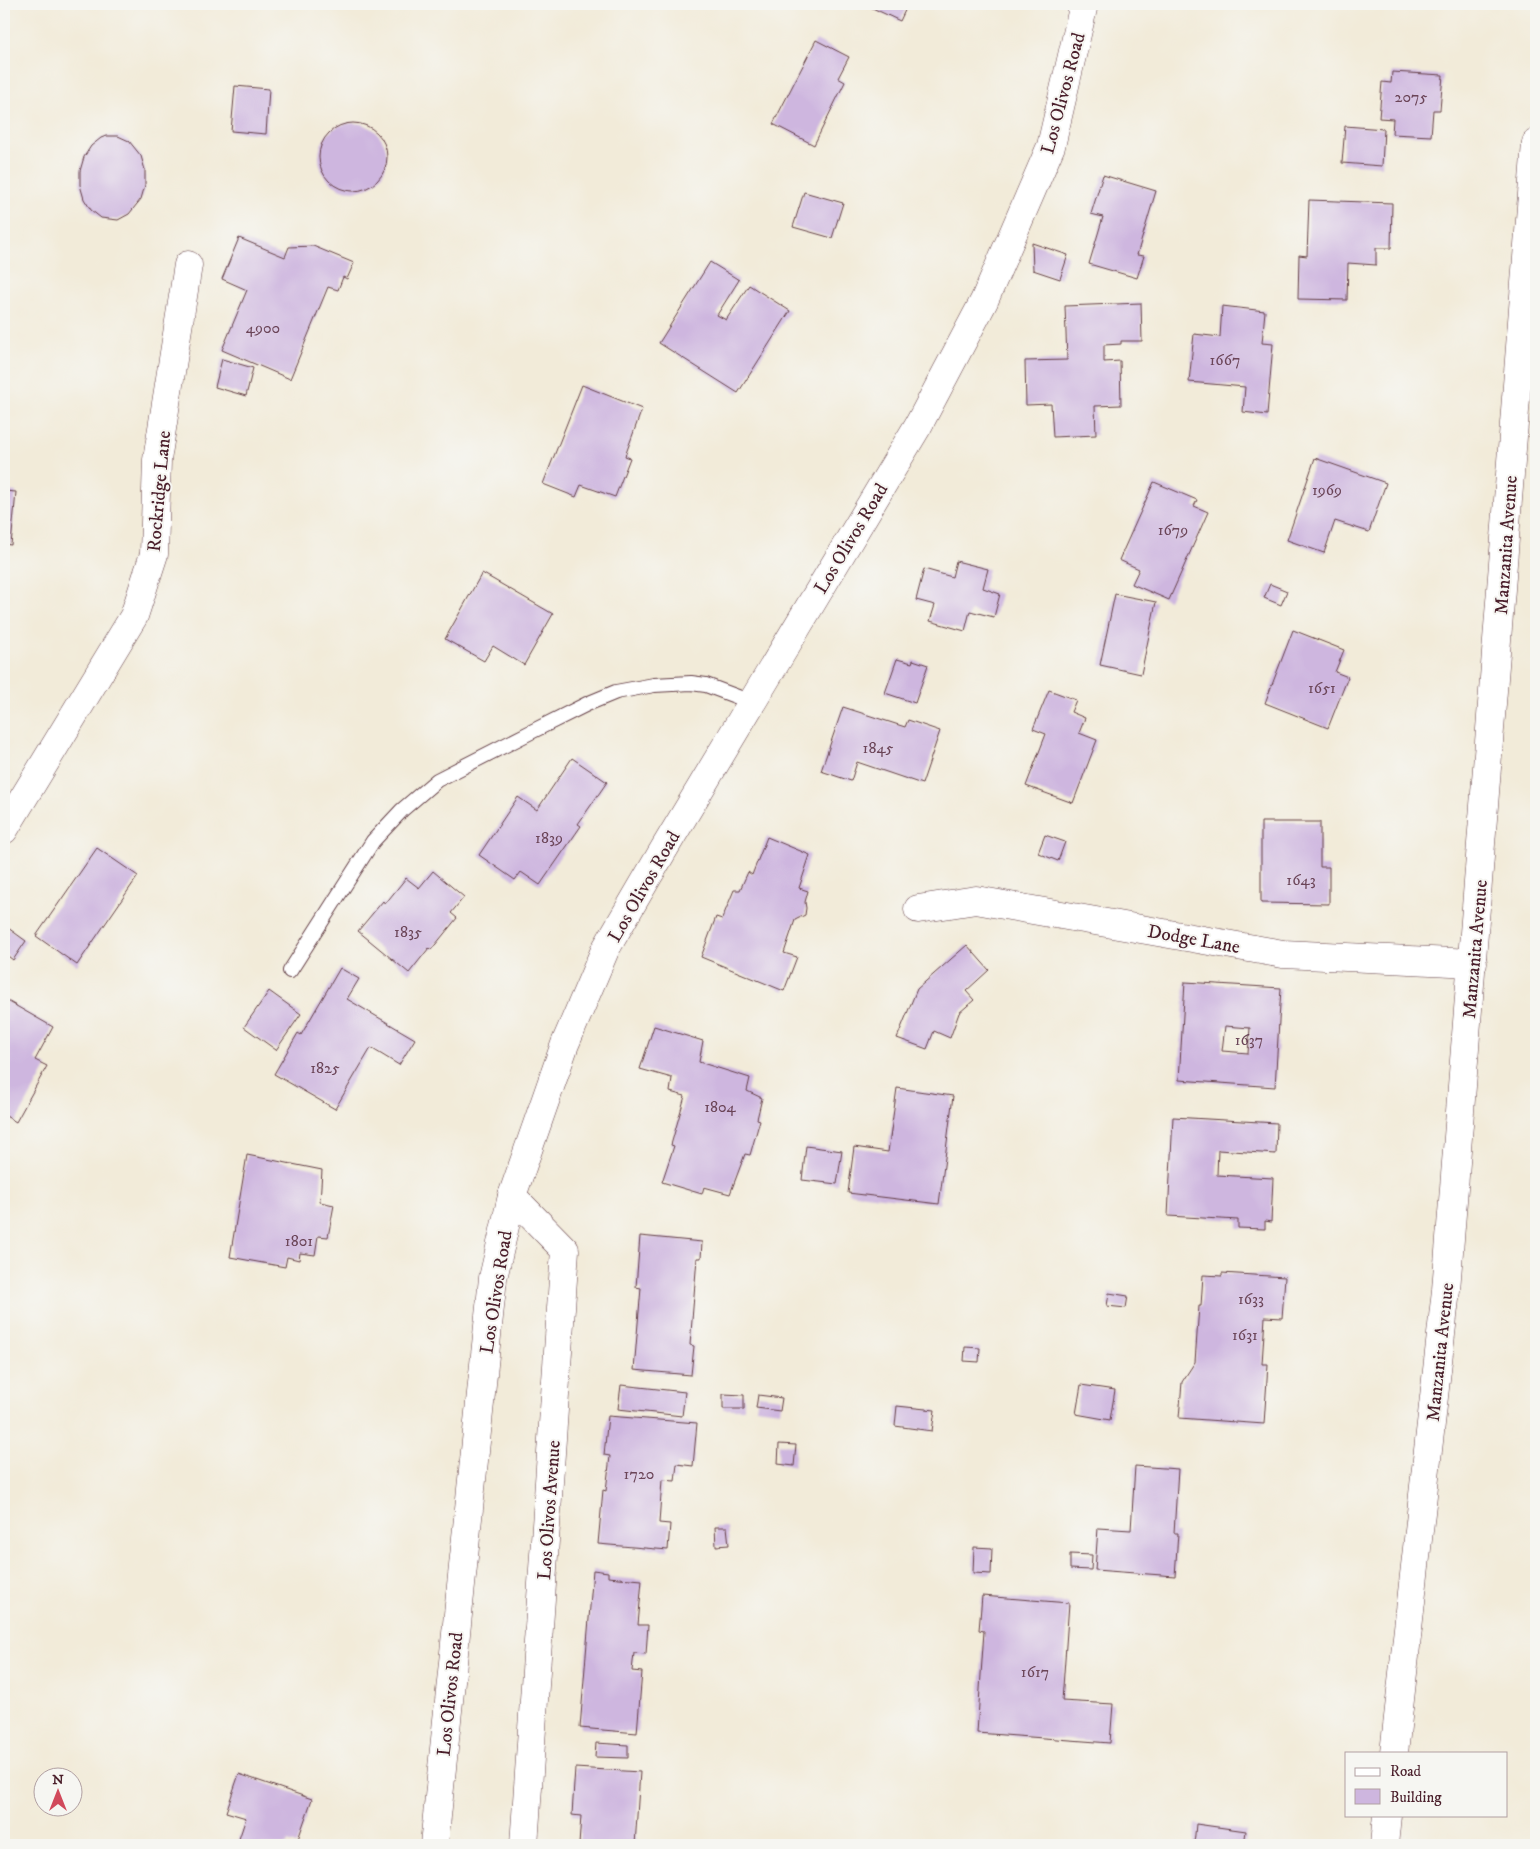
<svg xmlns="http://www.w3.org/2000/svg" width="1540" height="1849" viewBox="0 0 1540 1849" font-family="'IM FELL DW Pica',serif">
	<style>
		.building { fill: #ceb6df; fill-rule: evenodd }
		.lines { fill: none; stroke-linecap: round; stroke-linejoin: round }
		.lane-casing { stroke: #633e45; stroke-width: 16 }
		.street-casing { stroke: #633e45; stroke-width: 29 }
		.lane { stroke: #fff; stroke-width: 14 }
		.street { stroke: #fff; stroke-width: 28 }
		.labels { text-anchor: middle; stroke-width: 4; stroke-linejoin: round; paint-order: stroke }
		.number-label { font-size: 16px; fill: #6b4558 }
		.street-label { font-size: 19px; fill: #4a1f2b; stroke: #f6f6f2 }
	</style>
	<rect width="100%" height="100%" fill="#f6f6f2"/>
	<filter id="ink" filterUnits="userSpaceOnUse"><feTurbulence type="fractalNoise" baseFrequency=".02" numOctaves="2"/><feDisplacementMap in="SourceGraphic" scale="10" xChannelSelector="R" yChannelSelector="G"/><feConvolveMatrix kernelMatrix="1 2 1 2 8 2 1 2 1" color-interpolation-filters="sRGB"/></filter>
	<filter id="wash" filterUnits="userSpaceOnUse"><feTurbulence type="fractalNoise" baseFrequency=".0096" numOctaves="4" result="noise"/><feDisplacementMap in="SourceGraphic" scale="20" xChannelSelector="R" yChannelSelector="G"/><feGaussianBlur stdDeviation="1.12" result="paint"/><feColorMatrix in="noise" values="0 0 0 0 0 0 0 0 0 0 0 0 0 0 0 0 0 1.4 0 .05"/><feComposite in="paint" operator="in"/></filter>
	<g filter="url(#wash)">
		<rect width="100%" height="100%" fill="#f2ebd9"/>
		<g id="blocks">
			<g class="building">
				<polygon points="864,4 908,4 900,21"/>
				<polygon points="816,40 849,57 838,78 845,82 814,145 773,124"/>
				<polygon points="1392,72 1443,75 1440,110 1433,110 1431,136 1392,134 1393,119 1379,118 1382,82 1391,83"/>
				<polygon points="235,86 269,89 266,134 231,131"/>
				<circle cx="353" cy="157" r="34"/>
				<polygon points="1345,126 1384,129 1382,166 1342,163"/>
				<polygon points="106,136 118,136 129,141 141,156 145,170 145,185 141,199 129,214 118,220 101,218 91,210 84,199 80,185 80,171 84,157 91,146 101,138"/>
				<polygon points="1103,175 1156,191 1137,255 1144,256 1137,278 1089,264 1103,217 1091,214"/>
				<polygon points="804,192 843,203 832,238 793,227"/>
				<polygon points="1309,200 1392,203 1391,248 1376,248 1376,265 1348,263 1347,300 1298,299 1299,255 1307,256"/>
				<polygon points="239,238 285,257 289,247 313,246 354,263 347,279 343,277 338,290 328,287 290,379 222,350 247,290 222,279"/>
				<polygon points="1032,243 1068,255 1060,279 1033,270"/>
				<polygon points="710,262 739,280 717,315 726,320 749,285 790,311 738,393 659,343"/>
				<polygon points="1141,303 1142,341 1121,341 1121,344 1104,345 1104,362 1120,361 1121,405 1095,406 1096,435 1053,437 1051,404 1026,405 1025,361 1067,360 1065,306"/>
				<polygon points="1222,306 1265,311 1262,343 1273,344 1267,415 1243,412 1245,387 1189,382 1194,334 1220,337"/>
				<polygon points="222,359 253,368 246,396 215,387"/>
				<polygon points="582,385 642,409 625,456 630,458 615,497 581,485 576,497 543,484"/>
				<polygon points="1315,458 1386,483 1369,532 1335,521 1324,553 1287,540"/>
				<polygon points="1154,482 1197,500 1194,506 1208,512 1169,600 1132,584 1139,569 1119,560"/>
				<polygon points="4,491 16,492 11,545 4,544"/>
				<polygon points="956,561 988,569 983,588 1000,594 994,617 970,611 965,631 930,621 935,605 916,600 924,569 952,577"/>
				<polygon points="482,573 553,614 524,665 493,646 484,661 445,639"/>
				<polygon points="1270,584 1287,591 1281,605 1264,598"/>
				<polygon points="1115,594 1156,602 1141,674 1100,665"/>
				<polygon points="1293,630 1344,650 1335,672 1348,677 1328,728 1265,703"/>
				<polygon points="897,659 912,663 913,660 928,665 915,703 885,693"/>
				<polygon points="1049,690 1076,700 1071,712 1085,718 1079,733 1097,740 1073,803 1026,786 1046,734 1033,729"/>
				<polygon points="843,707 905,727 908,720 940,731 922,784 857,762 851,781 821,771"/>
				<polygon points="572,758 607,782 578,824 581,826 540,885 521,872 515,880 479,855 518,797 537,810"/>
				<polygon points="1261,822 1320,822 1320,867 1329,867 1329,904 1261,903"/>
				<polygon points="1045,835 1065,842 1058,861 1038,853"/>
				<polygon points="767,837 810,855 799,888 808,891 805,902 806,908 805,915 795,920 784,953 797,957 784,991 701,957 716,917 722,919 734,890 740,890 748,872 752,875"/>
				<polygon points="97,848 138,876 77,965 36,936"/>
				<polygon points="433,871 464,897 451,913 457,918 431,950 429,948 409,973 358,931 383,901 385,904 406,878 419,888"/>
				<polygon points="4,925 26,941 13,960 4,953"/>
				<polygon points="967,945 989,970 966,991 974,1000 959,1013 950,1038 934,1031 927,1049 897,1038 917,989"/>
				<polygon points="340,968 359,979 347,999 415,1039 399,1065 371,1048 335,1109 274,1074 298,1033 301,1035"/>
				<path d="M1185,982l96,6 -6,99 -96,-7zM1225,1026l25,2 -2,25 -26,-2z"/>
				<polygon points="269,991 301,1014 276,1050 244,1027"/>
				<polygon points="4,999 53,1027 35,1060 47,1066 16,1122 4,1115"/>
				<polygon points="654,1026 703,1041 699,1062 750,1078 747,1091 762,1098 757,1119 760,1120 750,1155 745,1154 730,1194 704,1187 702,1194 662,1182 674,1146 671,1145 685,1096 670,1092 672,1078 640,1069"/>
				<polygon points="897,1088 953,1096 939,1204 848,1193 854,1147 888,1152"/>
				<polygon points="1173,1117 1277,1123 1276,1154 1218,1150 1217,1175 1273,1178 1271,1222 1265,1221 1265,1229 1238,1228 1238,1220 1168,1216"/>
				<polygon points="806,1146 842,1151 837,1184 802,1180"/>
				<polygon points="247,1155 322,1170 320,1202 334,1205 328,1237 318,1236 315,1255 300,1253 299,1260 287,1257 285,1267 230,1257"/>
				<polygon points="640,1236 702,1242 701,1258 697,1258 690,1345 694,1346 691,1375 634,1370 641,1288 636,1287"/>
				<polygon points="1222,1273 1285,1277 1282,1318 1265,1317 1262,1364 1268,1364 1264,1424 1179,1418 1182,1382 1195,1362 1199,1306 1201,1306 1203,1275 1222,1276"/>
				<polygon points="1109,1293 1128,1296 1126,1308 1107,1306"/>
				<polygon points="965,1347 980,1348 979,1362 964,1361"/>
				<polygon points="621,1385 685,1392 682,1416 618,1409"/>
				<polygon points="1081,1385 1115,1390 1110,1420 1076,1414"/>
				<polygon points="723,1394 744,1395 744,1409 723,1409"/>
				<polygon points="758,1395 782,1398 780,1411 756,1408"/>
				<polygon points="897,1406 935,1410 932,1431 895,1426"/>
				<polygon points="608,1416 697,1423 693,1466 677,1464 675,1481 662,1480 659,1523 670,1524 668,1550 598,1544 603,1490 606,1491 610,1456 604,1455"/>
				<polygon points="779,1444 796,1445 794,1466 778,1464"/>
				<polygon points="1135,1466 1178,1469 1174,1533 1178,1533 1175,1576 1095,1570 1098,1528 1131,1530"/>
				<polygon points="715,1527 727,1527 729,1545 716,1546"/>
				<polygon points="974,1547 992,1548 991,1574 973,1573"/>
				<polygon points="1070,1554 1092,1555 1091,1570 1070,1569"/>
				<polygon points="593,1570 608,1572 608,1577 642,1580 638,1625 648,1625 646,1654 634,1653 632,1671 642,1672 637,1733 580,1728"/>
				<polygon points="982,1596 1069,1603 1062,1701 1113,1704 1110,1743 977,1733 984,1631 979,1630"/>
				<polygon points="596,1743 628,1745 628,1758 595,1757"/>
				<polygon points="575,1768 640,1772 635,1845 579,1845 581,1816 572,1815"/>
				<polygon points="239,1774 312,1799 296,1845 288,1842 287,1845 237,1845 246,1818 226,1812"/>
				<polygon points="1196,1824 1246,1831 1244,1845 1194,1845"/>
			</g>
		</g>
	</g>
	<g filter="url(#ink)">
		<use href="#blocks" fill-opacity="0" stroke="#633e45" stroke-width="1"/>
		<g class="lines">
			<g class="lane-casing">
				<polyline id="lane" points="290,971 373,841 402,810 437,780 529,733 587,704 616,692 654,685 691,683 706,685 751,702"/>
			</g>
			<g class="street-casing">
				<g id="street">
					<polyline points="4,830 134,616 154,554 157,460 188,265"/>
					<polyline points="918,909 976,900 1283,954 1473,963"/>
					<polyline points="512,1196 565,1250 524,1845"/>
					<polyline points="1394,1753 1446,1290 1536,143"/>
					<polyline points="434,1845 493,1278 512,1196 565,1044 605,950 664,849 919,424 984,301 1051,146 1084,4"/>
					<polyline points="1384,1845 1387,1815"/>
				</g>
			</g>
			<use href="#lane" class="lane"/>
			<use href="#street" class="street"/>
		</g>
	</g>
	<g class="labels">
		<g class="number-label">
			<text x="1411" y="102">2075</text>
			<text x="263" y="333">4900</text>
			<text x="1225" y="365">1667</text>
			<text x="1327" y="495">1969</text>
			<text x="1173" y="535">1679</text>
			<text x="1322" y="693">1651</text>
			<text x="878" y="753">1845</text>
			<text x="549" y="843">1839</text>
			<text x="1301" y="885">1643</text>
			<text x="408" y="937">1835</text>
			<text x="1249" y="1045">1637</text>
			<text x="325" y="1073">1825</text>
			<text x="720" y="1112">1804</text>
			<text x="299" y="1246">1801</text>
			<text x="1251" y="1304">1633</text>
			<text x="1245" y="1340">1631</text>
			<text x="639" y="1479">1720</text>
			<text x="1035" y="1677">1617</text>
		</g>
		<g class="street-label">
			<text transform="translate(1062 93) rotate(-75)" y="7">Los Olivos Road</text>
			<text transform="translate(158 491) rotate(-85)" y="7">Rockridge Lane</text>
			<text transform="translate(850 538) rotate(-59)" y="7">Los Olivos Road</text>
			<text transform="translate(1505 545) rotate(-86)" y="7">Manzanita Avenue</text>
			<text transform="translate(643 886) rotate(-60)" y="7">Los Olivos Road</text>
			<text transform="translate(1194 938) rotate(10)" y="7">Dodge Lane</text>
			<text transform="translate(1474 949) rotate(-85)" y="7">Manzanita Avenue</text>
			<text transform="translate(495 1292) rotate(-81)" y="7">Los Olivos Road</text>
			<text transform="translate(1439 1352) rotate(-84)" y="7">Manzanita Avenue</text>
			<text transform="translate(548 1510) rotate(-86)" y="7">Los Olivos Avenue</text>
			<text transform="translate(449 1694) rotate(-84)" y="7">Los Olivos Road</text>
		</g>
	</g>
	<rect width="1540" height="1849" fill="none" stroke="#f6f6f2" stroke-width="20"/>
	<rect x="1345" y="1752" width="162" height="65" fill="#f6f6f2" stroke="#b1a0a2"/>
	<rect x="1355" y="1768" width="25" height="8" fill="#ffffff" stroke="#b1a0a2"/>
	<text x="1390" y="1776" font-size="15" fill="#4a1f2b">Road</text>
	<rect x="1355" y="1789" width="25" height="15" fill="#ceb6df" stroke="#b1a0a2"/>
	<text x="1390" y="1802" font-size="15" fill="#4a1f2b">Building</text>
	<g transform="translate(58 1792)"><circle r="24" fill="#f6f6f2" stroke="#b1a0a2"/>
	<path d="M0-4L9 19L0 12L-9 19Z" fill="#d1495b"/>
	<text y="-8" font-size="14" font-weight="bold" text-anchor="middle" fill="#4a1f2b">N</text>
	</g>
</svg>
